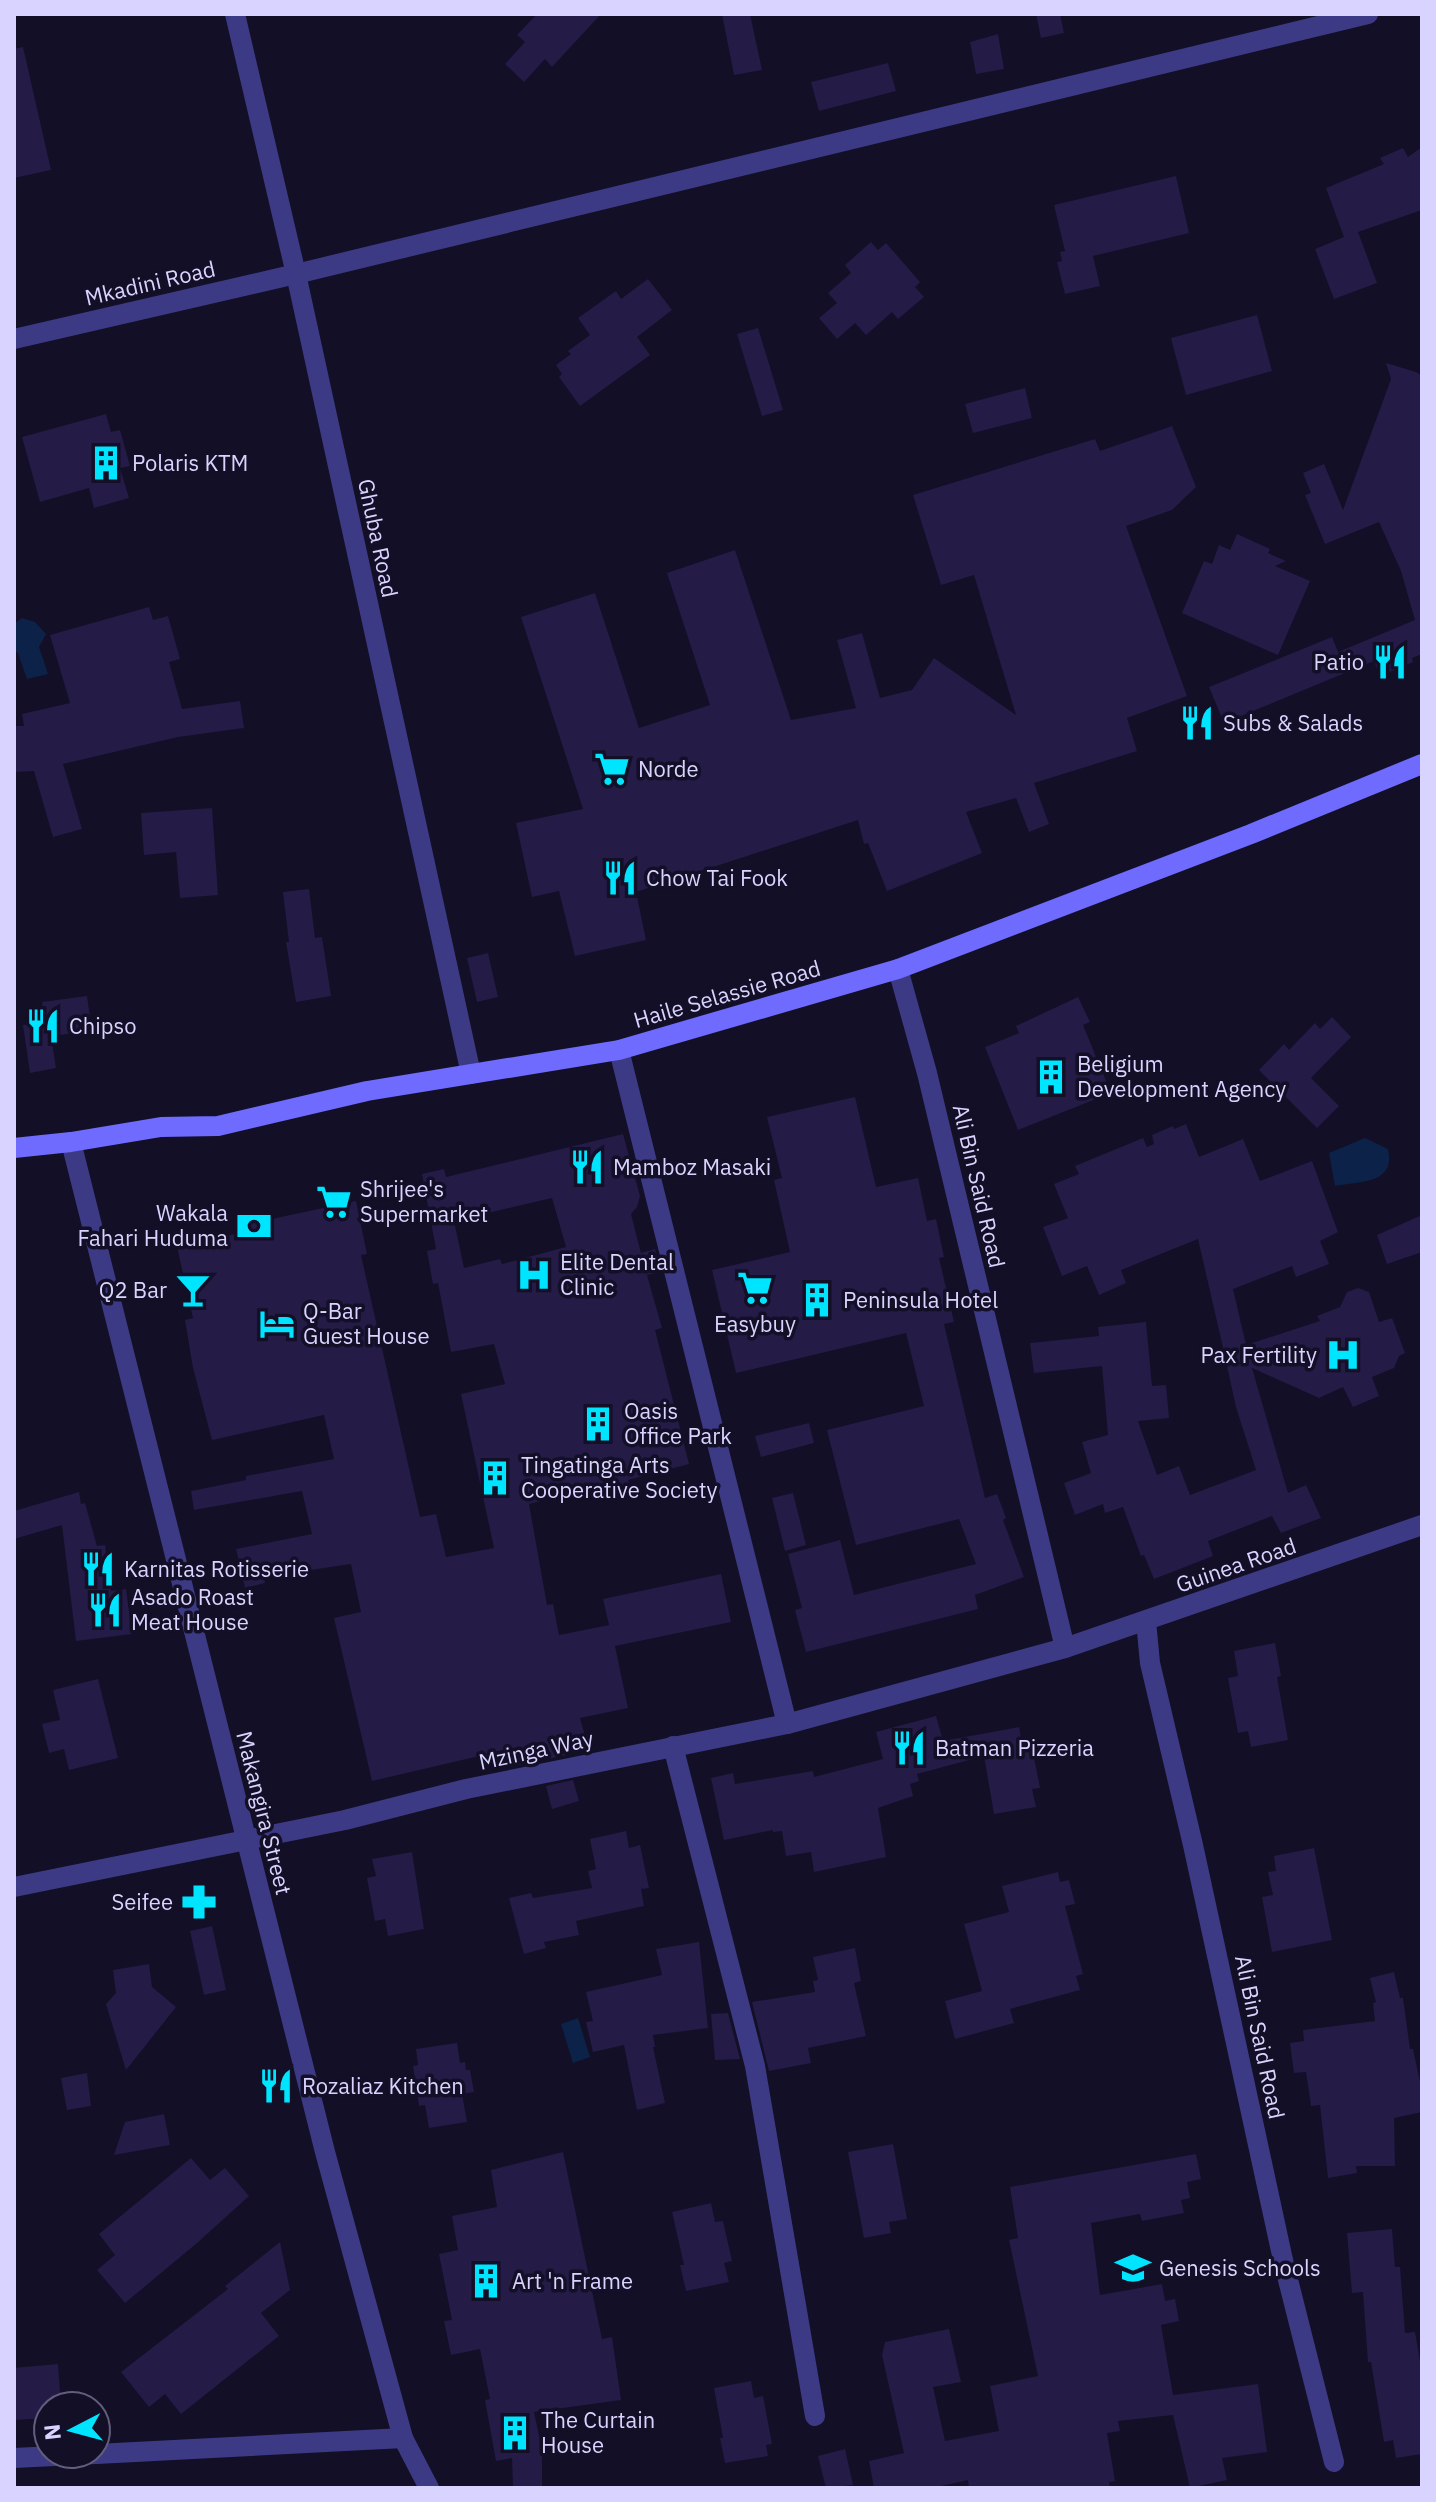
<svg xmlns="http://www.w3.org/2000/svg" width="1436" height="2502" viewBox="0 0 1436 2502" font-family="'IBM Plex Sans',sans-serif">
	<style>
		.water { fill: #0c2248 }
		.building { fill: #241b47; fill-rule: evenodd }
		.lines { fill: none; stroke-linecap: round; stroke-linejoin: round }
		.street { stroke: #3d3a85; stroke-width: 20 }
		.secondary { stroke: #6f6bff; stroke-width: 20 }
		.labels { text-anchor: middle; stroke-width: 7; stroke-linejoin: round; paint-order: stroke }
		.street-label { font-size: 22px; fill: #d9d4ff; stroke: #130f26 }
		.poi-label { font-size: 22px; fill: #d9d4ff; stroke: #130f26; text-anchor: start }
	</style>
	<rect width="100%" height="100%" fill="#130f26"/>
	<g class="water">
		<polygon points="22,618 35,622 46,634 39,647 48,674 27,679 18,653 14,650 14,624"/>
		<path d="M1365,1138l23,11c8,35 -27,32 -53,37l-6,-33z"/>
		<polygon points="578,2018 590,2057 573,2063 561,2024"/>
	</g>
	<g class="building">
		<polygon points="537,14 601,14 552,67 545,59 524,82 505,64 525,42 517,35"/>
		<polygon points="722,14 750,14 762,70 734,75"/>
		<polygon points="1036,14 1060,14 1064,33 1041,38"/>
		<polygon points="998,34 1004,69 976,74 970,42"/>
		<polygon points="23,47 51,170 14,178 14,49"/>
		<polygon points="888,63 896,91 819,111 811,82"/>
		<polygon points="1422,147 1422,210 1358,232 1377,283 1334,299 1315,249 1344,237 1326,188 1384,164 1380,158 1403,148 1408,157"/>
		<polygon points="1176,176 1189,233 1093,256 1100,286 1065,294 1057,262 1062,261 1060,252 1065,251 1054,205"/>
		<polygon points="871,242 878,250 886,243 920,282 915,287 924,297 898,319 892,312 866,335 855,323 837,339 819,318 837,303 828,293 851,273 845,265"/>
		<polygon points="648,279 672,310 637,337 650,355 580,406 559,377 562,374 556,365 571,354 568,351 590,335 578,318 616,291 621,299"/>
		<polygon points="1257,315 1272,371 1186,395 1171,338"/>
		<polygon points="758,328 783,410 762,416 737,334"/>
		<polygon points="1386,363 1416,372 1422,376 1422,654 1412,658 1413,662 1380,676 1374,661 1224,723 1209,687 1332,637 1338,652 1415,620 1401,571 1379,522 1325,544 1305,495 1311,493 1303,473 1324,464 1343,510 1391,379"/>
		<polygon points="1025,388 1032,418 973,433 965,404"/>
		<polygon points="106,414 111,432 120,430 130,466 120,468 129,498 94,508 89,488 40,502 22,437"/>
		<polygon points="1172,426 1196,487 1172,510 1126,526 1187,696 1127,718 1137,751 1034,783 1049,824 1029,832 1016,798 966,812 982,853 887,891 868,843 864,844 858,820 636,892 646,940 575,956 559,891 532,897 516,823 583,809 521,617 595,593 639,728 710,705 667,573 735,550 791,720 856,708 837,640 862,633 880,698 912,690 934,658 1016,715 974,575 941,585 913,495 1095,439 1100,451"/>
		<polygon points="1237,534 1270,549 1268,553 1286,561 1275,566 1310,581 1278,655 1182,613 1204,561 1212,564 1219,545 1230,550"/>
		<polygon points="149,607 153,620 168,616 180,659 169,662 182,709 240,701 244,728 178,737 63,764 82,829 53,837 34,771 14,772 14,726 24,726 22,714 70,703 50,635"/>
		<polygon points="212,808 218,895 180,898 176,852 144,855 141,813"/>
		<polygon points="309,889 315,938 322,937 331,996 296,1002 286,942 289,942 283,892"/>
		<polygon points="488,953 498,997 477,1002 467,958"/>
		<polygon points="87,996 92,1031 51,1036 56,1068 30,1073 23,1025 45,1022 42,1002"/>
		<polygon points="1078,997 1090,1022 1083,1025 1111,1093 1018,1130 985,1047 1019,1033 1016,1026"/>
		<polygon points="1332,1017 1351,1037 1311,1078 1339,1106 1317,1128 1259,1070 1284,1044 1289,1050 1315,1023 1320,1029"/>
		<polygon points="855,1097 876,1187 918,1178 927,1221 936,1219 944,1257 939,1258 954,1322 944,1324 985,1498 997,1494 1006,1518 1003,1520 1024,1577 975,1595 978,1609 806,1652 795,1610 802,1608 788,1554 840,1540 854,1595 976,1564 959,1519 856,1545 827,1430 924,1406 906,1333 736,1373 712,1270 790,1252 774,1180 782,1178 767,1117"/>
		<polygon points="1186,1124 1199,1157 1243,1139 1260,1181 1312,1161 1338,1232 1320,1241 1329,1264 1296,1277 1292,1266 1233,1289 1246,1345 1320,1321 1317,1316 1340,1307 1347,1292 1358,1288 1369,1292 1379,1322 1392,1318 1405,1353 1399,1356 1394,1368 1372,1377 1379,1396 1353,1407 1343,1387 1319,1398 1252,1368 1288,1493 1306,1485 1321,1518 1281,1533 1272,1516 1208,1541 1213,1556 1154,1579 1144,1555 1141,1556 1123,1507 1105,1513 1103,1504 1075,1515 1064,1483 1091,1473 1082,1442 1108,1435 1102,1366 1034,1373 1030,1343 1099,1336 1098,1327 1146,1322 1152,1386 1166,1385 1169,1418 1138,1421 1157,1475 1179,1466 1190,1495 1256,1470 1236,1407 1225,1357 1218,1354 1224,1352 1198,1239 1121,1270 1126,1283 1099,1295 1087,1266 1062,1276 1043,1227 1068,1218 1054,1184 1079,1174 1075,1166 1143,1138 1147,1147 1154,1144 1152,1135 1173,1126 1174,1129"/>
		<path d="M623,1134l17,62 -3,11 -6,7 10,39 14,-4 6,23 -14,3 15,53 -7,2 34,134 -61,16 3,8 -29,7 -3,-9 -70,18 18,101 6,-1 6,31 50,-10 -6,-26 118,-25 10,48 -116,24 13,62 -48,10 8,28 -22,7 1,2 -57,12 -5,-17 -133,31 -38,-163 27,-6 -10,-48 -87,13 1,6 -20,5 -9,-39 76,-15 -10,-43 -108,19 -3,-19 55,-11v-4l88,-17 -10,-44 -112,25 -19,-72 -8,-48 8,-2 -16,-71 63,-14 -1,-7 117,-25 11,53 -6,1 59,262 16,-3 10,43 48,-9 -33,-154 44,-10 -11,-40 -43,8 -13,-69 -5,1 -6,-33 9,-2 -14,-75 22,-5 2,8zM552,1198l14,49 -64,17 -2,-5 -36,9 -10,-47z"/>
		<polygon points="1422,1215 1422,1252 1387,1264 1377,1235"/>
		<polygon points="809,1423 814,1443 761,1457 755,1436"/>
		<polygon points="79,1492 81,1504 85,1503 97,1546 105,1545 111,1591 126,1589 132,1634 76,1641 62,1525 14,1539 14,1511"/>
		<polygon points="793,1493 806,1545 785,1551 772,1498"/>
		<polygon points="1275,1643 1281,1676 1277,1677 1288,1740 1251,1747 1248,1731 1238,1733 1228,1678 1238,1676 1234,1651"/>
		<polygon points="98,1679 118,1758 69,1770 64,1749 49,1753 42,1724 60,1720 53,1690"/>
		<polygon points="936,1716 943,1741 1019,1727 1022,1744 1031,1742 1040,1788 1032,1789 1036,1807 994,1814 984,1756 917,1774 919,1781 910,1784 913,1796 878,1808 886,1857 814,1872 811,1852 786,1856 782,1831 773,1832 773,1830 724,1840 711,1778 733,1773 735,1784 813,1771 814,1777 883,1759 876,1732"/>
		<polygon points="573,1780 579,1801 552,1809 546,1786"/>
		<polygon points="626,1831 629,1848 640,1845 649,1888 641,1889 644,1906 576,1921 579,1935 544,1942 546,1948 524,1954 509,1898 531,1893 533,1898 592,1888 588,1871 596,1869 590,1839"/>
		<polygon points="1314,1848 1332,1940 1272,1952 1262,1897 1273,1895 1268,1872 1276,1871 1274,1856"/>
		<polygon points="412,1852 424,1929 388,1936 385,1919 375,1921 367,1878 376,1876 372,1859"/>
		<polygon points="1058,1872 1060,1882 1069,1880 1075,1904 1065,1906 1083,1974 1076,1976 1080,1990 1010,2009 1014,2023 955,2039 945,2001 982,1991 964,1924 1009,1912 1002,1886"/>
		<polygon points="212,1926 226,1990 204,1995 190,1931"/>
		<polygon points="699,1942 708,2028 653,2035 655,2047 653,2047 665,2103 637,2110 624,2045 593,2052 586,2022 593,2021 586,1992 662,1975 656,1949"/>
		<polygon points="855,1948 861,1981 854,1983 866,2036 808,2048 811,2063 769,2071 752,2002 815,1992 813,1981 818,1980 813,1957"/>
		<polygon points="149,1964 152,1987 176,2007 126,2070 106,2004 116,1993 113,1970"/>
		<polygon points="1394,1972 1400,1998 1403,1998 1410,2049 1413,2049 1422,2091 1422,2112 1394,2118 1395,2166 1356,2166 1357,2173 1328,2178 1320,2105 1311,2106 1306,2072 1294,2073 1290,2043 1304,2041 1303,2030 1375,2021 1373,2003 1376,2002 1370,1978"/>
		<polygon points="728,2013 740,2059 715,2060 711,2014"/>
		<polygon points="457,2043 460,2063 465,2062 466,2070 470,2070 474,2092 462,2094 467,2122 429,2128 425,2105 419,2106 413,2066 418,2065 416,2049"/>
		<polygon points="87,2073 91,2106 67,2110 61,2078"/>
		<polygon points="164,2114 170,2145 114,2155 125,2122"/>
		<polygon points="893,2144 907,2219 889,2222 891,2233 864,2238 848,2152"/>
		<polygon points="563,2152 602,2339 612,2337 621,2400 534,2412 542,2449 542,2488 513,2488 512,2458 496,2461 485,2400 490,2399 480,2349 451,2355 444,2321 452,2320 439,2254 458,2250 452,2216 497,2207 491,2170"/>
		<polygon points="1196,2154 1201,2179 1187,2182 1190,2198 1181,2200 1184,2213 1142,2221 1140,2214 1091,2223 1100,2295 1162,2284 1165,2301 1175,2299 1179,2321 1161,2325 1173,2395 1258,2384 1267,2452 1222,2458 1227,2480 1190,2488 1173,2415 1118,2421 1120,2431 1107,2433 1115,2481 1109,2482 1110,2488 969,2488 968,2480 932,2488 874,2488 869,2461 904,2453 882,2355 885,2342 949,2329 961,2382 933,2387 945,2441 999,2431 990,2386 1038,2376 1009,2240 1018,2238 1010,2187"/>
		<polygon points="191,2158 210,2180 225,2168 249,2196 197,2243 125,2303 97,2270 115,2255 99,2234"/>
		<polygon points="711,2203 715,2222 723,2221 732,2261 724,2263 729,2282 686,2291 680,2265 684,2265 672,2212"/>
		<polygon points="1392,2229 1395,2267 1400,2267 1405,2333 1415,2332 1422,2373 1422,2454 1396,2458 1393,2440 1384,2442 1371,2362 1368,2362 1363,2292 1352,2293 1347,2233"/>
		<polygon points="280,2242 290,2290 261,2313 279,2336 181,2414 165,2394 149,2407 121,2372 228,2289 225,2286"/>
		<polygon points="58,2364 61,2406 48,2406 48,2418 14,2420 14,2368"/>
		<polygon points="751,2381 754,2398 763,2396 772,2444 766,2445 768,2456 725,2463 720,2438 723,2438 714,2388"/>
		<polygon points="845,2449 853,2485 826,2488 818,2456"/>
	</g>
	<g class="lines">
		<g class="street">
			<polyline points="235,14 296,274 471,1074"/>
			<polyline points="14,339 296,274 1368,14"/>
			<polyline points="898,969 927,1073 1065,1648"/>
			<polyline points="619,1050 787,1724"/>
			<polyline points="71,1142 325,2152 403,2438 429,2488"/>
			<polyline points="1146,1621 1150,1663 1193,1845 1283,2260 1334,2462"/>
			<polyline points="673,1746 755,2066 815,2416"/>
			<polyline points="14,1887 345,1820 466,1789 787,1724 1065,1648 1422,1525"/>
			<polyline points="96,2454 403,2438"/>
			<polyline points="14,2458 95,2454"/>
		</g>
		<polyline class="secondary" points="14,1148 71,1142 161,1127 218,1126 367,1091 619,1050 898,969 1251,834 1422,764"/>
	</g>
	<defs>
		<g id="building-bare" transform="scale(2.76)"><path d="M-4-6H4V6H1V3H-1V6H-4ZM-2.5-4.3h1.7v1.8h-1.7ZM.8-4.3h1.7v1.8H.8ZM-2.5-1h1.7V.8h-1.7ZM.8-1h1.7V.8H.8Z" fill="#00e5ff" stroke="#130f26" stroke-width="2.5" paint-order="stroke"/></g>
		<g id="restaurant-bare" transform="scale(2.76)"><path d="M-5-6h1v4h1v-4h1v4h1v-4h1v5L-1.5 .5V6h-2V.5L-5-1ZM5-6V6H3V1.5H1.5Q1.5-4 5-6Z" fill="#00e5ff" stroke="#130f26" stroke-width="2.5" paint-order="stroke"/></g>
		<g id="supermarket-bare" transform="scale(2.76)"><path d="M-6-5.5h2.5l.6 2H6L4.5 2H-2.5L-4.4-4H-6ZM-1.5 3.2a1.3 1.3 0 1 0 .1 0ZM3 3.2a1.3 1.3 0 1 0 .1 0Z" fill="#00e5ff" stroke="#130f26" stroke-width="2.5" paint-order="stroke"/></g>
		<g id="bank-bare" transform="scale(2.76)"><path d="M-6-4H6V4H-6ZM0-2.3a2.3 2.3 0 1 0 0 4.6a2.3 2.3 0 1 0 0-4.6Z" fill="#00e5ff" stroke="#130f26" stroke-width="2.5" paint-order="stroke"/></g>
		<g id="hospital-bare" transform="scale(2.76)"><path d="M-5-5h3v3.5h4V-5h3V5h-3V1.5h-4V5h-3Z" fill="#00e5ff" stroke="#130f26" stroke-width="2.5" paint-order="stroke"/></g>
		<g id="bar-bare" transform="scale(2.76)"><path d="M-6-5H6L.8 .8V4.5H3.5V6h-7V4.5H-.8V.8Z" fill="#00e5ff" stroke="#130f26" stroke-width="2.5" paint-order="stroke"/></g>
		<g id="hotel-bare" transform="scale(2.76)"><path d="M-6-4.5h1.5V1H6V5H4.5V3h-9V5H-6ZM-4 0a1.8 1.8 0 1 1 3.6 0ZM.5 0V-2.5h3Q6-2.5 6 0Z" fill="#00e5ff" stroke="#130f26" stroke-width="2.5" paint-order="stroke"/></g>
		<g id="pharmacy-bare" transform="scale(2.76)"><path d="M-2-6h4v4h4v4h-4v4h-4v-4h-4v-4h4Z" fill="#00e5ff" stroke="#130f26" stroke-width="2.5" paint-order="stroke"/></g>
		<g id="school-bare" transform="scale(2.76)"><path d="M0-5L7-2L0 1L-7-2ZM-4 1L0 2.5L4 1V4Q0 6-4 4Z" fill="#00e5ff" stroke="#130f26" stroke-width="2.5" paint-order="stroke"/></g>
	</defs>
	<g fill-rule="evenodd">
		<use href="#building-bare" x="106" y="463"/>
		<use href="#restaurant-bare" x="1390" y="662"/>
		<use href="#restaurant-bare" x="1197" y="723"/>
		<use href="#supermarket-bare" x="612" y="769"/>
		<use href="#restaurant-bare" x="620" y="878"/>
		<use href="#restaurant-bare" x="43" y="1026"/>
		<use href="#building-bare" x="1051" y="1077"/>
		<use href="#restaurant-bare" x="587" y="1167"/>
		<use href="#supermarket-bare" x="334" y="1202"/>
		<use href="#bank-bare" x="254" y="1226"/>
		<use href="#hospital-bare" x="534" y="1275"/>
		<use href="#supermarket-bare" x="755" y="1288"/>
		<use href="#bar-bare" x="193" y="1290"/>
		<use href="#building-bare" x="817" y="1300"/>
		<use href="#hotel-bare" x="277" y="1324"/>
		<use href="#hospital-bare" x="1343" y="1355"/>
		<use href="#building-bare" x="598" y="1424"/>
		<use href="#building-bare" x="495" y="1478"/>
		<use href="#restaurant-bare" x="98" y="1569"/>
		<use href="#restaurant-bare" x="105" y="1610"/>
		<use href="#restaurant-bare" x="909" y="1748"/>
		<use href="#pharmacy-bare" x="199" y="1902"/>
		<use href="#restaurant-bare" x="276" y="2086"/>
		<use href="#school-bare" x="1133" y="2268"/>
		<use href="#building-bare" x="486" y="2281"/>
		<use href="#building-bare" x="515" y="2433"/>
	</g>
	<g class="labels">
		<g class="street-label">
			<text transform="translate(150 283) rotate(-13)" y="8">Mkadini Road</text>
			<text transform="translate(378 538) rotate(78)" y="8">Ghuba Road</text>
			<text transform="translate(727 994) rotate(-16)" y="8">Haile Selassie Road</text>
			<text transform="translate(979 1186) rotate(77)" y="8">Ali Bin Said Road</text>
			<text transform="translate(1236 1565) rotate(-19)" y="8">Guinea Road</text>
			<text transform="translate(536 1750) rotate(-12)" y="8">Mzinga Way</text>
			<text transform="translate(264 1813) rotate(76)" y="8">Makangira Street</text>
			<text transform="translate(1260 2037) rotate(78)" y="8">Ali Bin Said Road</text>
		</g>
		<g class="poi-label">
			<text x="132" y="471">Polaris KTM</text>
			<text x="1364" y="670" text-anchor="end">Patio</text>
			<text x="1223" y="731">Subs &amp; Salads</text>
			<text x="638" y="777">Norde</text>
			<text x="646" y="886">Chow Tai Fook</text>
			<text x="69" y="1034">Chipso</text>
			<text x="1077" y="1072">Beligium<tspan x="1077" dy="25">Development Agency</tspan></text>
			<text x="613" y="1175">Mamboz Masaki</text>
			<text x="360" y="1197">Shrijee's<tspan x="360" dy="25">Supermarket</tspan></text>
			<text x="228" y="1221" text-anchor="end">Wakala<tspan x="228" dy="25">Fahari Huduma</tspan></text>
			<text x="560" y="1270">Elite Dental<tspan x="560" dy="25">Clinic</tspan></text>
			<text x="167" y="1298" text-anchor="end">Q2 Bar</text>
			<text x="843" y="1308">Peninsula Hotel</text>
			<text x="303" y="1319">Q-Bar<tspan x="303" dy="25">Guest House</tspan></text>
			<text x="755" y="1332" text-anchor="middle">Easybuy</text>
			<text x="1317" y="1363" text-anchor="end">Pax Fertility</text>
			<text x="624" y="1419">Oasis<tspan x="624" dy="25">Office Park</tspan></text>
			<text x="521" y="1473">Tingatinga Arts<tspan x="521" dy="25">Cooperative Society</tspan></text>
			<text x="124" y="1577">Karnitas Rotisserie</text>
			<text x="131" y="1605">Asado Roast<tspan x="131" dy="25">Meat House</tspan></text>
			<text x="935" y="1756">Batman Pizzeria</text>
			<text x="173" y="1910" text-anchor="end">Seifee</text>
			<text x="302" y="2094">Rozaliaz Kitchen</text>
			<text x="1159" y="2276">Genesis Schools</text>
			<text x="512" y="2289">Art 'n Frame</text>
			<text x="541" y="2428">The Curtain<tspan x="541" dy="25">House</tspan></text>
		</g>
	</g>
	<rect width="1436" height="2502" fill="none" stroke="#d9d4ff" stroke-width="32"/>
	<g transform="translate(72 2430) rotate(264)"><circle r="38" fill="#130f26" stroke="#625e7d" stroke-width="2"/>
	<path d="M0-6L14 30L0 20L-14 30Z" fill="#00e5ff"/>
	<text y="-12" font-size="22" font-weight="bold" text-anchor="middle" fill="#d9d4ff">N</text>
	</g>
</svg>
